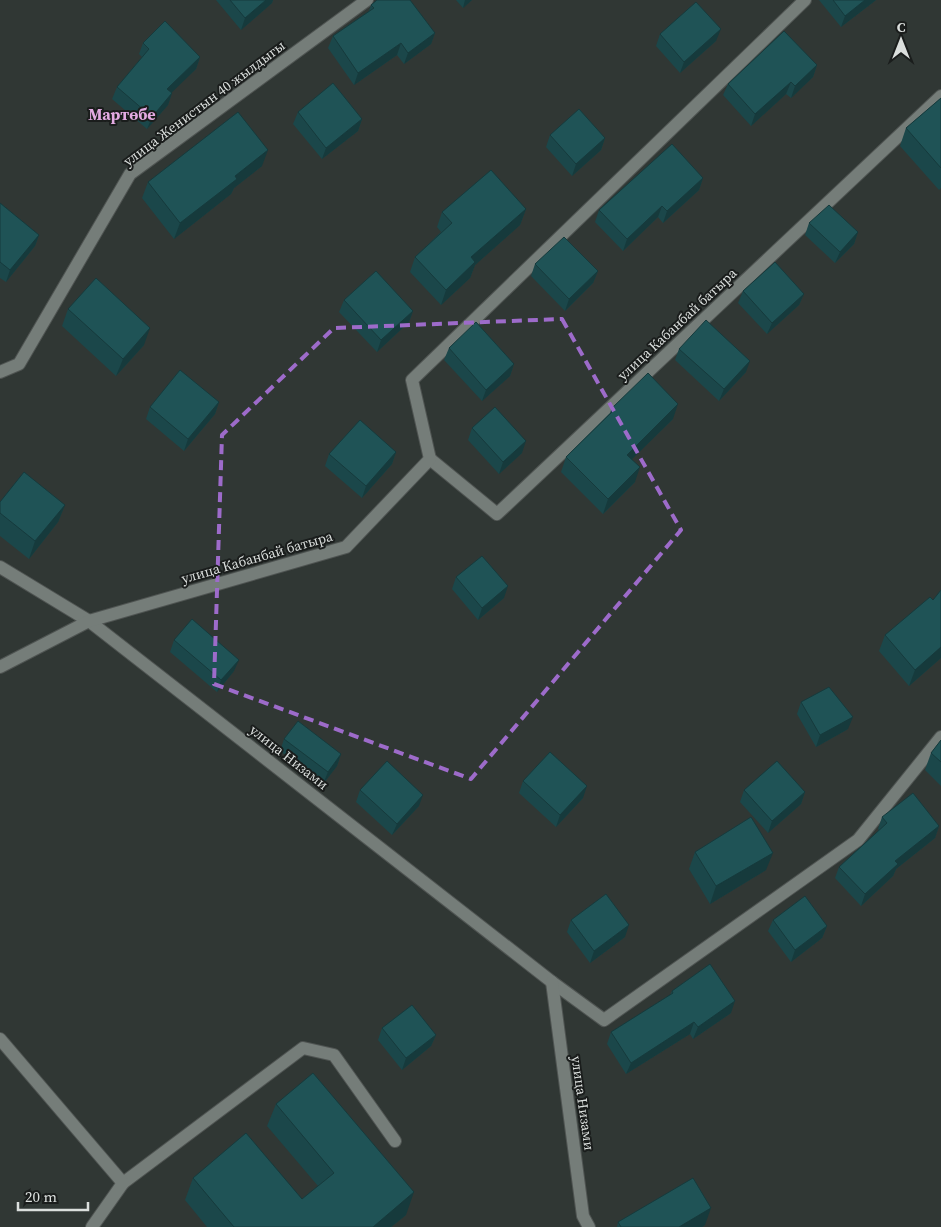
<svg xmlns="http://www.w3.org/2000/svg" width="941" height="1227" viewBox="0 0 941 1227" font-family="'Source Serif 4',serif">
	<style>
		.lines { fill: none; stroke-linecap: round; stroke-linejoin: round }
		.lane-casing { stroke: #4f5452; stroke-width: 14 }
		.street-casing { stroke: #4f5452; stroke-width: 14 }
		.lane { stroke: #757d79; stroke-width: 12 }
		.street { stroke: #757d79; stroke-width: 12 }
		.wall { fill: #1b474a }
		.shaded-wall { fill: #163a3c }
		.building { fill: #1f5356; stroke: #163a3c }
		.marked { fill: none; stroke: #9d6bca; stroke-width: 4; stroke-dasharray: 10 6; stroke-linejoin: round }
		.labels { text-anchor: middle; stroke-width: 4; stroke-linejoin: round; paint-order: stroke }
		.street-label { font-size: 14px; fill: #dbdfdd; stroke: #1a1d1c }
		.quarter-label { font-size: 16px; font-weight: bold; fill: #e3aae2; stroke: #1a1d1c }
	</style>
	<rect width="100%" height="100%" fill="#303734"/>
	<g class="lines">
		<g class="lane-casing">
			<polyline id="lane" points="123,1183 303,1048 334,1055 395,1141"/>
		</g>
		<g class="street-casing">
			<g id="street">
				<polyline points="0,372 19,364 130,174 367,0"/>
				<polyline points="430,459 497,514 941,96"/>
				<polyline points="0,567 89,621 552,982 604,1020 858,840 941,737"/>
				<polyline points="0,667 89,621 346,547 430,459 412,380 805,0"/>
				<polyline points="552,982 583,1216 589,1227"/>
				<polyline points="0,1039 123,1183 92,1227"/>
			</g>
		</g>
		<use href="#lane" class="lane"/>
		<use href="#street" class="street"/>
	</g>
	<g class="wall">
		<polygon points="216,0 273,0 272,3 241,30"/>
		<polygon points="456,0 472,0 463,8"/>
		<polygon points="819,0 876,0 841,27"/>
		<polygon points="371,5 435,33 431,44 404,64 397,55 354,85 328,48 333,36 369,11"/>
		<polygon points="660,34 716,41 680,73 656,46"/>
		<polygon points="143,43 200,57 196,69 171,92 172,93 168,105 147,129 112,99 117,87 142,57 139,54"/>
		<polygon points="817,65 813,77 791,98 786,94 751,126 723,95 728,84"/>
		<polygon points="941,98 941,188 939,190 900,146 906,128"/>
		<polygon points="298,112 362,119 358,131 322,159 293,124"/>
		<polygon points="550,135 605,138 601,150 572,176 546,147"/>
		<polygon points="262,166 234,188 231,194 174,239 142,198 148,182"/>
		<polygon points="703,178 699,190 663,223 658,217 623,251 595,222 599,210"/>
		<polygon points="0,203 39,235 35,246 6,282 0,278"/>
		<polygon points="526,209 520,225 475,265 470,278 441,305 410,272 415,257 441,232 437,227 442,212"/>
		<polygon points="809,223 858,232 854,244 835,263 805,235"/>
		<polygon points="535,264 598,271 593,283 565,311 531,276"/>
		<polygon points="743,291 804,294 799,305 767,334 738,303"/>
		<polygon points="344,300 413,311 409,322 377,352 339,312"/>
		<polygon points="68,309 144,345 116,376 62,326"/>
		<polygon points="449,348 514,364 510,376 482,401 444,360"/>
		<polygon points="679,349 746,372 719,401 675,360"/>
		<polygon points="219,402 215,414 184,451 146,419 150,407"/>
		<polygon points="612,408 673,419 632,459 635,482 603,514 561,472 566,457 610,413"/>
		<polygon points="472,428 522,453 499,474 468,440"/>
		<polygon points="396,452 392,464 362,498 325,466 329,454"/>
		<polygon points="0,502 65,505 58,522 29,559 0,536"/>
		<polygon points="456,577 504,598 478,620 452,589"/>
		<polygon points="885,635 941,658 909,686 879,651"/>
		<polygon points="174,640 234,671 217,692 170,652"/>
		<polygon points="801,702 848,729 816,747 797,714"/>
		<polygon points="284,739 341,754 337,766 323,784 280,751"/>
		<polygon points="941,740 941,786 925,770 931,753"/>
		<polygon points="523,781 583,798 556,827 519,793"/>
		<polygon points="360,790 419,806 392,835 356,802"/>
		<polygon points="744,790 805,792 801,804 768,833 740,802"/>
		<polygon points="882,817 939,826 935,838 896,869 893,876 861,906 835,878 839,867 879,830 878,829"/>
		<polygon points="695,852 766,870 710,904 689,869"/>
		<polygon points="571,920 625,937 590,963 567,932"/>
		<polygon points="773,920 827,926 822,938 791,962 768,931"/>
		<polygon points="672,991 731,1013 693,1039 690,1034 626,1074 607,1044 611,1032 670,995"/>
		<polygon points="382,1028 436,1035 431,1046 402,1070 378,1040"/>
		<polygon points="276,1104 406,1215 391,1227 207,1227 185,1200 193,1178 302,1199 318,1186 267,1126"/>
		<polygon points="618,1222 705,1225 702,1227 617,1227"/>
	</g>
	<g class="shaded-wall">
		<polygon points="266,0 273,0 272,3 241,30 245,18"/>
		<polygon points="465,0 472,0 463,8"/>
		<polygon points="865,0 876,0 841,27 845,16"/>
		<polygon points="721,29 716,41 680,73 684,62"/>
		<polygon points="435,33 431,44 404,64 408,53"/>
		<polygon points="401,43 397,55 354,85 358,73"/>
		<polygon points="200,57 196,69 163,101 167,89"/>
		<polygon points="817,65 813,77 791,98 795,86"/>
		<polygon points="791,82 786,94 751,126 755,114"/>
		<polygon points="172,93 168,105 147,129 152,117"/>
		<polygon points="362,119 358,131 322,159 326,148"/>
		<polygon points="605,138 601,150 572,176 576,164"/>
		<polygon points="268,150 262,166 234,188 231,194 174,239 180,223 235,176"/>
		<polygon points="703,178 699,190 663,223 667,211"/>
		<polygon points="662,206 658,217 623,251 627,239"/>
		<polygon points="526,209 520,225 475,265 470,278 441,305 446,290 471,257"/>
		<polygon points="858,232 854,244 835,263 840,252"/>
		<polygon points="39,235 35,246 6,282 10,270"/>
		<polygon points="598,271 593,283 565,311 569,299"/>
		<polygon points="804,294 799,305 767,334 772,323"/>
		<polygon points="413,311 409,322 377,352 381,340"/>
		<polygon points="150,328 144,345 116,376 123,359"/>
		<polygon points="750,361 746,372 719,401 724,389"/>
		<polygon points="514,364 510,376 482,401 486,390"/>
		<polygon points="219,402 215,414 184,451 188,439"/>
		<polygon points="678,404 673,419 622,469 627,455"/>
		<polygon points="526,441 522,453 499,474 503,462"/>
		<polygon points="396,452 392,464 362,498 366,486"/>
		<polygon points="640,467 635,482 603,514 608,499"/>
		<polygon points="65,505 58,522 29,559 35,541"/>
		<polygon points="508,586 504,598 478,620 482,608"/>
		<polygon points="941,647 941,658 909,686 915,670"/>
		<polygon points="239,660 234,671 217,692 221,680"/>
		<polygon points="853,717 848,729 816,747 820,735"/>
		<polygon points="341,754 337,766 323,784 328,772"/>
		<polygon points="587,786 583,798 556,827 560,815"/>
		<polygon points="805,792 801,804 768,833 772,821"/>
		<polygon points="423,795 419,806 392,835 397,824"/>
		<polygon points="939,826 935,838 896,869 893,876 861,906 865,894 895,861"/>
		<polygon points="773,853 766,870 710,904 716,886"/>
		<polygon points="629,925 625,937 590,963 594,951"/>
		<polygon points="827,926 822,938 791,962 795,950"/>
		<polygon points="735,1001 731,1013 693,1039 698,1027"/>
		<polygon points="694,1022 690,1034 626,1074 631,1063"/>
		<polygon points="436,1035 431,1046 402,1070 406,1058"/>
		<polygon points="414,1192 406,1215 391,1227 373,1227"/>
		<polygon points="711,1208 705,1225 702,1227 679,1227"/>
	</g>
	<g class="building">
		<polygon points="230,0 266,0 245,18"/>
		<polygon points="377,0 410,0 435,33 408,53 401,43 358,73 333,36 374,8 371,5"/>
		<polygon points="833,0 865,0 845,16"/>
		<polygon points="696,2 721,29 684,62 660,34"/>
		<polygon points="165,21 200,57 167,89 172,93 152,117 117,87 149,49 143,43"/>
		<polygon points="784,31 817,65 795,86 791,82 755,114 728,84"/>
		<polygon points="333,83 362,119 326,148 298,112"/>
		<polygon points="941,98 941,168 906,128"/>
		<polygon points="579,109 605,138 576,164 550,135"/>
		<polygon points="238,112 268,150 235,176 237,179 180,223 148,182"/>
		<polygon points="672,144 703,178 667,211 662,206 627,239 599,210"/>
		<polygon points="491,170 526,209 471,257 475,262 446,290 415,257 452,223 442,212"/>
		<polygon points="0,203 39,235 10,270 0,262"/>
		<polygon points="829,205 858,232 840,252 809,223"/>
		<polygon points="564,237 598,271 569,299 535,264"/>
		<polygon points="775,262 804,294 772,323 743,291"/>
		<polygon points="376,271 413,311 381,340 344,300"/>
		<polygon points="96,278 150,328 123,359 68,309"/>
		<polygon points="706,320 750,361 724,389 679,349"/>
		<polygon points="476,322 514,364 486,390 449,348"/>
		<polygon points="180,370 219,402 188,439 150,407"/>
		<polygon points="648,373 678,404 627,455 640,467 608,499 566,457 614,410 612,408"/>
		<polygon points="495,407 526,441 503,462 472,428"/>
		<polygon points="360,420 396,452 366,486 329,454"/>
		<polygon points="24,472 65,505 35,541 0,513 0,502"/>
		<polygon points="482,556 508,586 482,608 456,577"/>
		<polygon points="941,590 941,647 915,670 885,635 930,597 933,600"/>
		<polygon points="192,619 239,660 221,680 174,640"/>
		<polygon points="829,687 853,717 820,735 801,702"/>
		<polygon points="298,721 341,754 328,772 284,739"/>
		<polygon points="941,740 941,762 931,753"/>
		<polygon points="550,752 587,786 560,815 523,781"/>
		<polygon points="387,761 423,795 397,824 360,790"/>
		<polygon points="777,761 805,792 772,821 744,790"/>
		<polygon points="913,793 939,826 895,861 898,864 865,894 839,867 887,823 882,817"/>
		<polygon points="751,817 773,853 716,886 695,852"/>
		<polygon points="606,894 629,925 594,951 571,920"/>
		<polygon points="805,896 827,926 795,950 773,920"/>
		<polygon points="710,964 735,1001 698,1027 694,1022 631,1063 611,1032 673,993 672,991"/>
		<polygon points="412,1005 436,1035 406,1058 382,1028"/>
		<polygon points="313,1073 414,1192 373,1227 234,1227 193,1178 246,1133 302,1199 334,1173 276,1104"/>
		<polygon points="693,1178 711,1208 679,1227 621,1227 618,1222"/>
	</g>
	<path class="marked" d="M562,319l119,211 -210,249 -257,-95 8,-249 112,-107z"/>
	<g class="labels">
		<g class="street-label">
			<text transform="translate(204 103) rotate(-37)" y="5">улица Женистын 40 жылдыгы</text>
			<text transform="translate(677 324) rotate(-43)" y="5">улица Кабанбай батыра</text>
			<text transform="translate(257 557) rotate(-16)" y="5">улица Кабанбай батыра</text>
			<text transform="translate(289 757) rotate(38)" y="5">улица Низами</text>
			<text transform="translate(583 1103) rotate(82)" y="5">улица Низами</text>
		</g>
		<g class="quarter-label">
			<text x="122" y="120">Мартөбе</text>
		</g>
	</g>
	<g transform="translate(901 40)" stroke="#1a1d1c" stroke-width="4" paint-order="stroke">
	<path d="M0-4L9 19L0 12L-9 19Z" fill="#dbdfdd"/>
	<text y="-8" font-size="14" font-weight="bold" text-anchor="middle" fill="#dbdfdd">С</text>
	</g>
	<path d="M18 1202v8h70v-8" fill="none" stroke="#dbdfdd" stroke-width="2.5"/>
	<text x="25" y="1202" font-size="15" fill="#dbdfdd" stroke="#1a1d1c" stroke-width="4" paint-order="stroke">20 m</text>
</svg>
